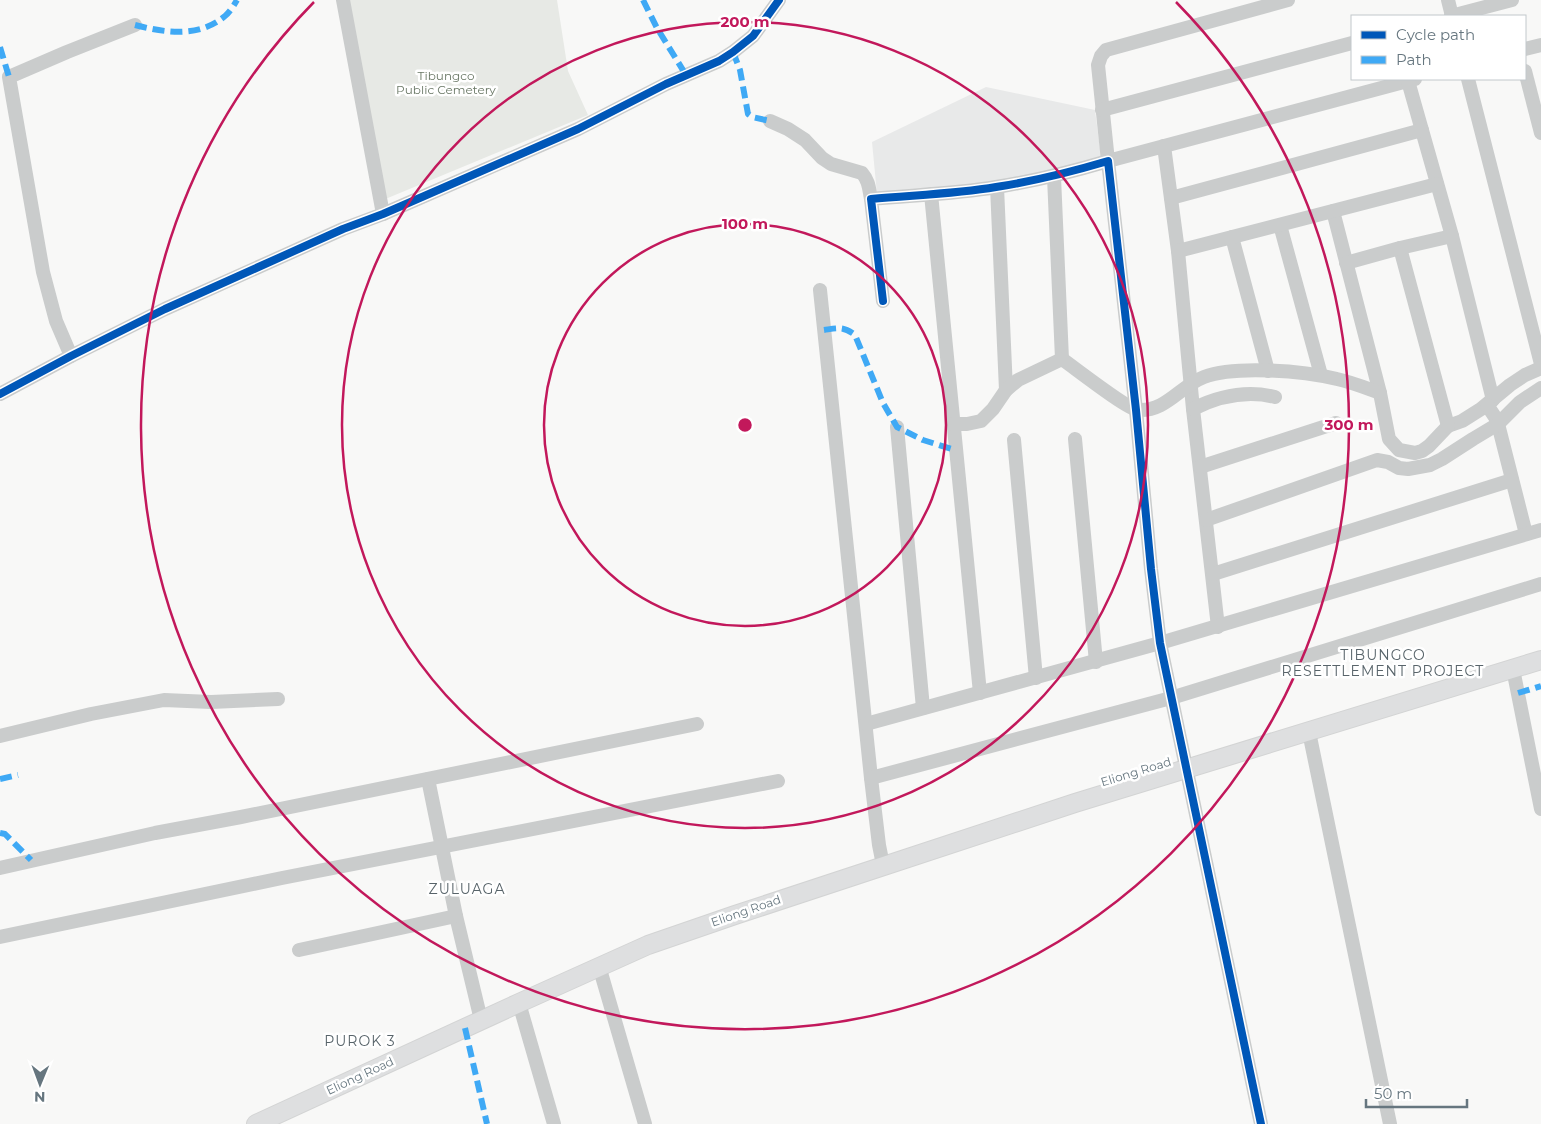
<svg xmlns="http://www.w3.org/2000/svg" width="1541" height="1124" viewBox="0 0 1541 1124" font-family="Montserrat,sans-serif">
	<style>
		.built { fill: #e8e9e9 }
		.green { fill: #e7e9e5 }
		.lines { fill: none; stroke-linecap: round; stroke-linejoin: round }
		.major-casing { stroke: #d3d4d4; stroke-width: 20 }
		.minor { stroke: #cacccc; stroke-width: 14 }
		.major { stroke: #dedfe0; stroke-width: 18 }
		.quiet { stroke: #3fa9f5; stroke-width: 6; stroke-dasharray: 12 6; stroke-linecap: butt }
		.cycleway-casing { stroke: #fff; stroke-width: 11 }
		.cycleway { stroke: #0057b8; stroke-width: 8 }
		.ring { fill: none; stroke: #c2185b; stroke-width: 2.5 }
		.labels { text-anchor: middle; stroke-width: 5; stroke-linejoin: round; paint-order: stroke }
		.park-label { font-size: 12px; fill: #697765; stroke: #fff }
		.street-label { font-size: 12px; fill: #66767f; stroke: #fff }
		.neighbourhood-label { font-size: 14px; letter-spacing: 1px; fill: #58646a; stroke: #fff }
		.centre { fill: #c2185b; stroke: #fff; stroke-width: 2.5 }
		.ring-label { font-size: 15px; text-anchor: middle; font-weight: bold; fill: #c2185b; stroke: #fff; stroke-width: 5; stroke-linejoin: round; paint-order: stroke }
	</style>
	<rect width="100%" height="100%" fill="#f8f8f7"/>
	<polygon class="built" points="986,87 1095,110 1101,157 1003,182 877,194 872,142"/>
	<polygon class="green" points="346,0 557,0 568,71 588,115 383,200"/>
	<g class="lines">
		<g class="major-casing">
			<polyline id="major" points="256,1124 519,1003 648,945 735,915 1075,803 1541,660"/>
		</g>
		<g class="minor">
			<polyline points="343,0 383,214"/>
			<polyline points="1288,0 1106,50 1101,56 1098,65 1108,161 1415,79"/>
			<polyline points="1448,0 1452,16"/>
			<polyline points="1451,16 1512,0"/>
			<polyline points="1525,49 1541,45"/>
			<polyline points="1525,71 1541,133"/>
			<polyline points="1468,79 1541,364"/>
			<polyline points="1408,81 1452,236 1493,400"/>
			<polyline points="1102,110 1352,43"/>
			<path d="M770,121l18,8 17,11 17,18 9,6 31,9c7,8 7,16 9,26"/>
			<polyline points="1164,146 1178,251 1193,409 1218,627"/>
			<polyline points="1054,177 1062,359"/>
			<polyline points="997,187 1006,390"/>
			<polyline points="931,194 980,693"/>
			<polyline points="1171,198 1422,130"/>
			<polyline points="1333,211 1380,393 1389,439 1399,450 1415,453 1422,451 1429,446 1448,426 1462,421 1481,409 1510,385 1525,375 1541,368"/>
			<polyline points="1280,225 1321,375"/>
			<polyline points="1232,237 1268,371"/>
			<polyline points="1400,248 1448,426"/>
			<polyline points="1178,251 1437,184"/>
			<polyline points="1346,263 1400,248 1452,236"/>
			<polyline points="820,290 871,778 879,845 883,865"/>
			<path d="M883,301l-12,-102c42,-4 84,-5 125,-12 39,-6 75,-15 112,-26l28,249 15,159 9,74 101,481"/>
			<polyline points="71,356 56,321 43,272 9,77 67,52 135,25"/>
			<polyline points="0,394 71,356 165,309 343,229 383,214 578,129 666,84 719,61 733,52 753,36 779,0"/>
			<polyline points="1487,405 1497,420 1526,534"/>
			<path d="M1193,409c26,-13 53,-19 82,-12"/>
			<path d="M952,424h15l14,-3 12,-12 13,-19 12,-10 44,-21c13,9 65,50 76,51 28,2 42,-24 66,-33 32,-12 100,-6 133,2 14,3 29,9 43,14"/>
			<polyline points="897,427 923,708"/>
			<polyline points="1075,439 1096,662"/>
			<polyline points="1014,440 1036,678"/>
			<polyline points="1200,467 1336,423"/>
			<polyline points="1206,520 1377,460 1388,462 1399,468 1408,469 1430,465 1442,459 1473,439 1498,424 1520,402 1541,388"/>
			<polyline points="1213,574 1512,480"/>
			<polyline points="1513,669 1541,809"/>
			<polyline points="866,724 1160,643 1541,530"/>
			<polyline points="1309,732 1390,1124"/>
			<polyline points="0,736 91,714 164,700 211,702 278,699"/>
			<polyline points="871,778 1171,698 1541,584"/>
			<polyline points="428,779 456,916 481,1020"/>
			<polyline points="0,868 155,833 241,817 697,724"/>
			<polyline points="0,937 282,878 778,781"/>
			<polyline points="299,950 456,916"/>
			<polyline points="599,966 645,1124"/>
			<polyline points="519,1003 554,1124"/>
		</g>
		<use href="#major" class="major"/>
		<g class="quiet">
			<polyline points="643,0 657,28 686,75"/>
			<path d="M135,25c31,8 64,13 90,-9 5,-4 9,-11 12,-16"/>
			<polyline points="0,47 9,77"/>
			<polyline points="733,52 740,70 748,114 752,117 770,121"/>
			<path d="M824,330c14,-2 19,-4 31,5l28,68 14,24 26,13 32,10"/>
			<polyline points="1518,693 1541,686"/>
			<polyline points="0,779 18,775"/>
			<polyline points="0,833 5,834 31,860"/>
			<polyline points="465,1028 487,1124"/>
		</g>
		<g class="cycleway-casing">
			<g id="cycleway">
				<path d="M883,301l-12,-102c42,-4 84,-5 125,-12 39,-6 75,-15 112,-26l28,249 15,159 9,74 101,481"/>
				<polyline points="0,394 71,356 165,309 343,229 383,214 578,129 666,84 719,61 733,52 753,36 779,0"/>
			</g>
		</g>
		<use href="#cycleway" class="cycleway"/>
	</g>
	<g class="ring">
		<circle cx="745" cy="425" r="201"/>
		<circle cx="745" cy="425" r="403"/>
		<path d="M1176 2A604 604 0 1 1 314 2"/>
	</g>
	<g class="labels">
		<g class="park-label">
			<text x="446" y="80">Tibungco<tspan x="446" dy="14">Public Cemetery</tspan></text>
		</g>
		<g class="street-label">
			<text transform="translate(1136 772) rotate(-17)" y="4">Eliong Road</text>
			<text transform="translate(746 911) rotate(-19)" y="4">Eliong Road</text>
			<text transform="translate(360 1076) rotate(-25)" y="4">Eliong Road</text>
		</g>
		<g class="neighbourhood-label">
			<text x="1383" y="660">TIBUNGCO<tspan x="1383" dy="16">RESETTLEMENT PROJECT</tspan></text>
			<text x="467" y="894">ZULUAGA</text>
			<text x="360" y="1046">PUROK 3</text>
		</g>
	</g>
	<circle cx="745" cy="425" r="8" class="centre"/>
	<g class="ring-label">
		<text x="745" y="27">200 m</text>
		<text x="745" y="229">100 m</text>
		<text x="1349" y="430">300 m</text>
	</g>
	<rect x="1351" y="15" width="175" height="65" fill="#ffffff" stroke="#c2c8cc"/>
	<rect x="1361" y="31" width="25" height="8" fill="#0057b8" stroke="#c2c8cc"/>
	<text x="1396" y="40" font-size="15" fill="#66767f">Cycle path</text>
	<rect x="1361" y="56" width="25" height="8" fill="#3fa9f5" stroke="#c2c8cc"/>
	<text x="1396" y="65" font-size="15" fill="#66767f">Path</text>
	<g transform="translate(40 1084) rotate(181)" stroke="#ffffff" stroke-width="4" paint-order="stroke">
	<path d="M0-4L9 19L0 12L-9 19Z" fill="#66767f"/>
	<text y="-8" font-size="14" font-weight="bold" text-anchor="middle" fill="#66767f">N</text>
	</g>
	<path d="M1366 1099v8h101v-8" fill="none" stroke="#66767f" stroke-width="2.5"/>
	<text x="1374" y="1099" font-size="15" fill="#66767f" stroke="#ffffff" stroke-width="4" paint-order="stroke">50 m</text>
</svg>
